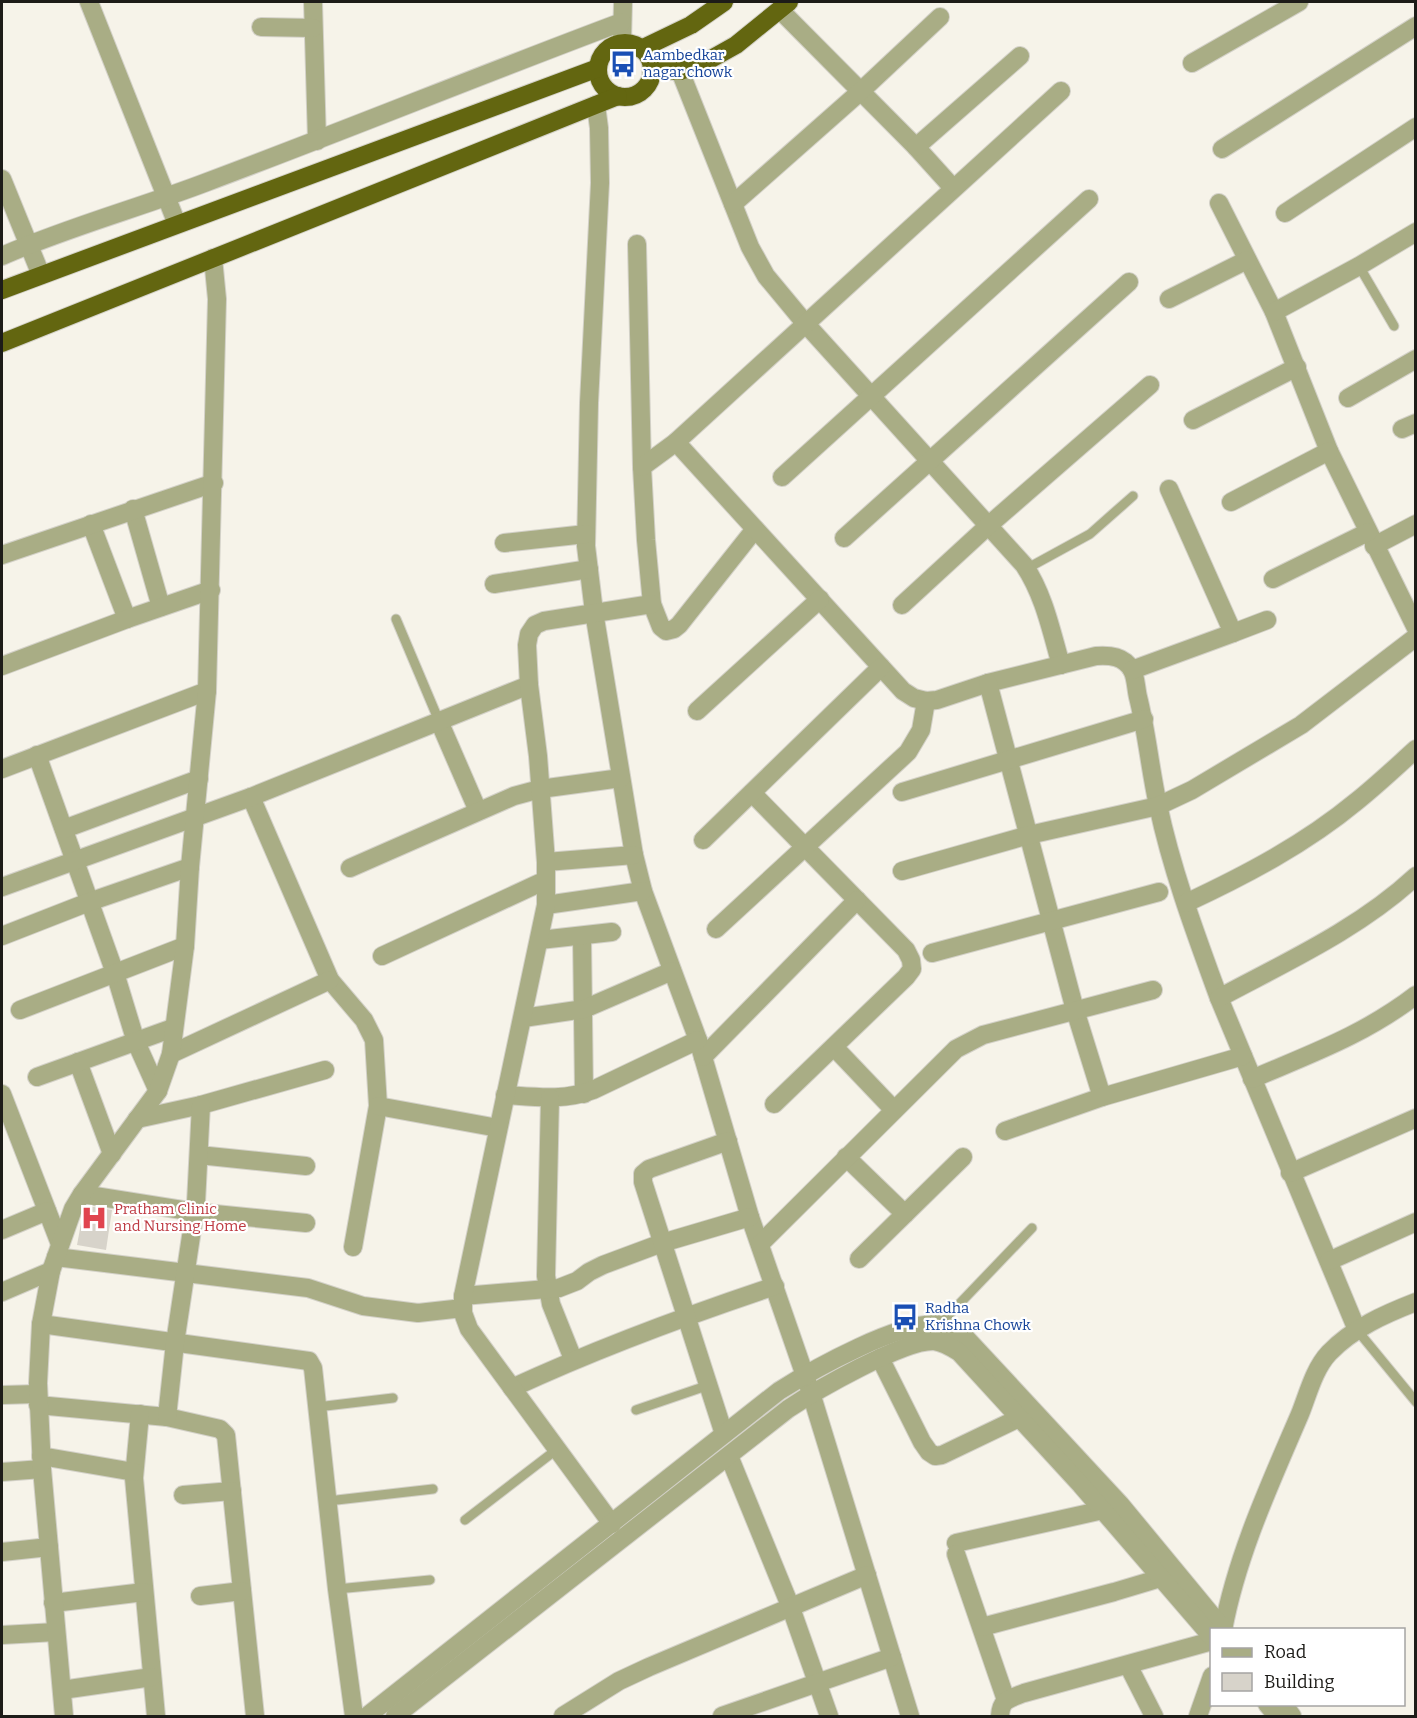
<svg xmlns="http://www.w3.org/2000/svg" width="1417" height="1718" viewBox="0 0 1417 1718" font-family="Bitter,serif">
	<style>
		.building { fill: #d7d3ca }
		.lines { fill: none; stroke-linecap: round; stroke-linejoin: round }
		.service-casing { stroke: #d3d1c8; stroke-width: 11 }
		.minor-casing { stroke: #d3d1c8; stroke-width: 20 }
		.tertiary-casing { stroke: #d3d1c8; stroke-width: 20 }
		.trunk-casing { stroke: #d3d1c8; stroke-width: 20 }
		.service { stroke: #a9ad85; stroke-width: 9 }
		.minor { stroke: #a9ad85; stroke-width: 18 }
		.tertiary { stroke: #a9ad85; stroke-width: 18 }
		.trunk { stroke: #636610; stroke-width: 18 }
		.labels { text-anchor: middle; stroke-width: 4.5; stroke-linejoin: round; paint-order: stroke }
		.transit-label { font-size: 15px; fill: #164399; stroke: #fff; text-anchor: start }
		.health-label { font-size: 15px; fill: #be3a42; stroke: #fff; text-anchor: start }
	</style>
	<rect width="100%" height="100%" fill="#f6f3e9"/>
	<polygon class="building" points="88,1206 112,1210 106,1250 77,1245 82,1218"/>
	<g class="lines">
		<g class="service-casing">
			<g id="service">
				<polyline points="1359,266 1394,326"/>
				<polyline points="1026,569 1090,534 1133,496"/>
				<polyline points="396,619 439,721"/>
				<polyline points="940,1324 1032,1228"/>
				<polyline points="1357,1330 1416,1402"/>
				<polyline points="317,1407 393,1398"/>
				<polyline points="636,1410 709,1385"/>
				<polyline points="328,1501 433,1489"/>
				<polyline points="465,1520 556,1450"/>
				<polyline points="337,1589 430,1580"/>
			</g>
		</g>
		<g class="minor-casing">
			<g id="minor">
				<polyline points="89,2 177,224"/>
				<polyline points="313,2 317,141"/>
				<polyline points="780,10 916,147 953,188"/>
				<polyline points="261,27 313,28"/>
				<polyline points="622,43 623,2"/>
				<polyline points="1192,63 1299,2"/>
				<path d="M680,71l70,176 16,29 39,47 219,242c20,30 27,65 37,100"/>
				<polyline points="596,105 599,128 600,183 589,403 586,546 594,612 634,855 643,891 698,1040 750,1217 811,1393 910,1716"/>
				<polyline points="916,147 1020,56"/>
				<polyline points="1222,149 1416,26"/>
				<polyline points="2,179 41,275"/>
				<polyline points="1219,203 1274,312 1329,451 1416,628"/>
				<polyline points="733,204 861,91 940,17"/>
				<polyline points="1285,213 1416,127"/>
				<polyline points="637,244 642,467 646,540 652,604 661,627 666,631 674,629 679,625 755,529"/>
				<path d="M2,256c66,-29 137,-48 205,-74 139,-52 276,-108 415,-160"/>
				<polyline points="1169,299 1247,260"/>
				<polyline points="1274,312 1359,266 1416,232"/>
				<polyline points="1348,398 1416,359"/>
				<polyline points="1193,420 1297,367"/>
				<polyline points="1402,429 1416,423"/>
				<path d="M676,442l227,249 11,7 12,3 11,-1 51,-17 108,-27c14,-1 28,0 36,14 4,7 4,19 6,27 9,36 12,72 20,108 14,66 38,130 61,193l138,332"/>
				<polyline points="642,467 676,442 1061,91"/>
				<polyline points="782,477 1089,199"/>
				<polyline points="1231,502 1329,451"/>
				<polyline points="133,509 161,607"/>
				<polyline points="91,524 127,619"/>
				<polyline points="844,538 1129,282"/>
				<polyline points="504,543 586,534"/>
				<polyline points="1374,546 1416,524"/>
				<polyline points="2,555 214,483"/>
				<polyline points="1273,579 1368,532"/>
				<polyline points="494,584 589,569"/>
				<polyline points="902,605 989,525 1150,385"/>
				<polyline points="1233,633 1267,620"/>
				<polyline points="2,666 127,619 211,590"/>
				<polyline points="1132,670 1233,633 1169,489"/>
				<polyline points="988,683 1075,1010 1102,1097"/>
				<polyline points="697,711 820,599"/>
				<polyline points="439,721 478,811"/>
				<polyline points="37,755 115,973 136,1042 158,1091"/>
				<polyline points="2,769 207,691"/>
				<polyline points="902,792 1144,719"/>
				<polyline points="752,793 906,950 911,960 912,969 906,977 774,1104"/>
				<polyline points="251,797 330,980 364,1020 374,1040 378,1106 353,1247"/>
				<polyline points="64,829 199,779"/>
				<polyline points="703,840 881,667"/>
				<polyline points="546,862 634,855"/>
				<polyline points="350,868 514,796 540,789 621,778"/>
				<polyline points="902,871 1029,835 1158,806 1192,790 1301,725 1416,637"/>
				<polyline points="2,887 251,797 529,685"/>
				<path d="M1186,903c60,-28 119,-59 171,-102 20,-16 39,-34 59,-52"/>
				<polyline points="546,905 643,891"/>
				<polyline points="716,929 908,752 921,730 926,701"/>
				<polyline points="2,936 89,902 190,867"/>
				<polyline points="582,936 584,1094"/>
				<polyline points="540,940 612,932"/>
				<polyline points="932,953 1159,892"/>
				<polyline points="382,956 546,880"/>
				<path d="M1219,998c67,-36 140,-69 197,-122"/>
				<polyline points="20,1010 185,946"/>
				<polyline points="523,1018 584,1009 672,971"/>
				<polyline points="834,1047 894,1110"/>
				<polyline points="171,1054 330,980"/>
				<polyline points="703,1057 857,900"/>
				<polyline points="78,1062 112,1154"/>
				<polyline points="37,1077 173,1028"/>
				<path d="M1252,1079c58,-25 112,-44 164,-84"/>
				<polyline points="2,1094 60,1244"/>
				<path d="M505,1095c31,2 59,6 88,-5l105,-50"/>
				<polyline points="550,1098 546,1276 551,1304 573,1359"/>
				<polyline points="378,1106 498,1128"/>
				<polyline points="137,1119 201,1105 325,1070"/>
				<polyline points="1005,1131 1102,1097 1243,1056"/>
				<polyline points="199,1155 306,1166"/>
				<polyline points="846,1157 905,1214"/>
				<polyline points="1290,1173 1416,1118"/>
				<polyline points="82,1194 195,1212 306,1223"/>
				<polyline points="2,1230 47,1211"/>
				<polyline points="760,1244 956,1049 983,1035 1153,990"/>
				<polyline points="56,1257 308,1288 363,1306 418,1313 463,1308"/>
				<polyline points="859,1259 963,1157"/>
				<polyline points="1329,1261 1416,1222"/>
				<polyline points="2,1292 51,1271"/>
				<polyline points="463,1296 559,1288 577,1281 589,1272 603,1265 662,1243 750,1217"/>
				<polyline points="41,1324 309,1361 313,1368 337,1589 354,1716"/>
				<polyline points="880,1358 922,1442 929,1452 935,1456 942,1455 1019,1418"/>
				<path d="M512,1388c86,-40 173,-72 263,-102"/>
				<polyline points="2,1395 37,1394"/>
				<polyline points="38,1405 167,1417 220,1429 226,1435 255,1716"/>
				<polyline points="140,1414 134,1478 156,1716"/>
				<polyline points="167,1417 175,1343 196,1203 201,1105"/>
				<polyline points="724,1434 643,1182 643,1174 649,1169 728,1141"/>
				<polyline points="41,1456 134,1472"/>
				<polyline points="729,1456 791,1608 829,1716"/>
				<polyline points="2,1472 42,1469"/>
				<polyline points="183,1495 232,1491"/>
				<polyline points="612,1524 469,1329 463,1313 463,1296 546,905 546,862 538,756 529,685 527,645 529,634 535,625 544,621 652,604"/>
				<polyline points="956,1543 1103,1510"/>
				<polyline points="2,1552 49,1547"/>
				<polyline points="956,1554 1006,1700"/>
				<polyline points="200,1596 242,1591"/>
				<polyline points="53,1603 144,1592"/>
				<polyline points="982,1627 1114,1592 1174,1574"/>
				<polyline points="2,1635 56,1632"/>
				<polyline points="1128,1665 1154,1716"/>
				<polyline points="62,1690 152,1677"/>
				<polyline points="64,1716 42,1469 38,1383 41,1324 51,1271 73,1209 82,1194 158,1091 171,1054 185,946 190,867 207,691 217,299 213,258"/>
				<polyline points="563,1716 619,1681 649,1667 867,1575"/>
				<polyline points="722,1716 892,1657"/>
				<path d="M1000,1716c1,-17 9,-17 24,-23l188,-52"/>
				<polyline points="1198,1716 1212,1676"/>
			</g>
		</g>
		<g class="tertiary-casing">
			<g id="tertiary">
				<path d="M1223,1630c14,-75 47,-146 77,-216 8,-20 14,-45 29,-61 24,-25 56,-39 87,-51"/>
				<polyline points="1267,1704 1277,1716"/>
				<polyline points="1283,1704 1292,1716"/>
				<path d="M367,1716l412,-325c33,-21 125,-73 163,-66 10,2 16,7 24,13l154,166 104,126"/>
				<path d="M395,1716l393,-307c27,-18 115,-69 146,-68 9,1 17,6 25,11l122,133 131,152"/>
			</g>
		</g>
		<g class="trunk-casing">
			<g id="trunk">
				<circle cx="625" cy="70" r="27"/>
				<polyline points="641,49 691,25 724,2"/>
				<polyline points="651,70 680,71 711,59 736,45 789,2"/>
				<polyline points="2,290 598,68"/>
				<polyline points="2,343 618,96"/>
			</g>
		</g>
		<use href="#service" class="service"/>
		<use href="#minor" class="minor"/>
		<use href="#tertiary" class="tertiary"/>
		<use href="#trunk" class="trunk"/>
	</g>
	<defs>
		<g id="bus-bare" transform="scale(2.07)"><path d="M-5-6H5V4H4V6H2V4H-2V6H-4V4H-5ZM-3.5-4V0h7V-4ZM-3.5 1.2v1.5H-2V1.2ZM2 1.2v1.5H3.5V1.2Z" fill="#1a4fb4" stroke="#fff" stroke-width="2.5" paint-order="stroke"/></g>
		<g id="hospital-bare" transform="scale(2.07)"><path d="M-5-5h3v3.5h4V-5h3V5h-3V1.5h-4V5h-3Z" fill="#e0444e" stroke="#fff" stroke-width="2.5" paint-order="stroke"/></g>
	</defs>
	<g fill-rule="evenodd">
		<use href="#bus-bare" x="623" y="64"/>
		<use href="#hospital-bare" x="94" y="1218"/>
		<use href="#bus-bare" x="905" y="1317"/>
	</g>
	<g class="labels">
		<g class="transit-label">
			<text x="643" y="60">Aambedkar<tspan x="643" dy="17">nagar chowk</tspan></text>
			<text x="925" y="1313">Radha<tspan x="925" dy="17">Krishna Chowk</tspan></text>
		</g>
		<g class="health-label">
			<text x="114" y="1214">Pratham Clinic<tspan x="114" dy="17">and Nursing Home</tspan></text>
		</g>
	</g>
	<rect width="1417" height="1718" fill="none" stroke="#1d1c18" stroke-width="6"/>
	<rect x="1210" y="1628" width="195" height="78" fill="#ffffff" stroke="#a5a4a3" stroke-width="1.5"/>
	<rect x="1222" y="1648" width="30" height="9" fill="#a9ad85" stroke="#a5a4a3" stroke-width="1.5"/>
	<text x="1264" y="1658" font-size="18" fill="#1d1c18">Road</text>
	<rect x="1222" y="1673" width="30" height="18" fill="#d7d3ca" stroke="#a5a4a3" stroke-width="1.5"/>
	<text x="1264" y="1688" font-size="18" fill="#1d1c18">Building</text>
</svg>
